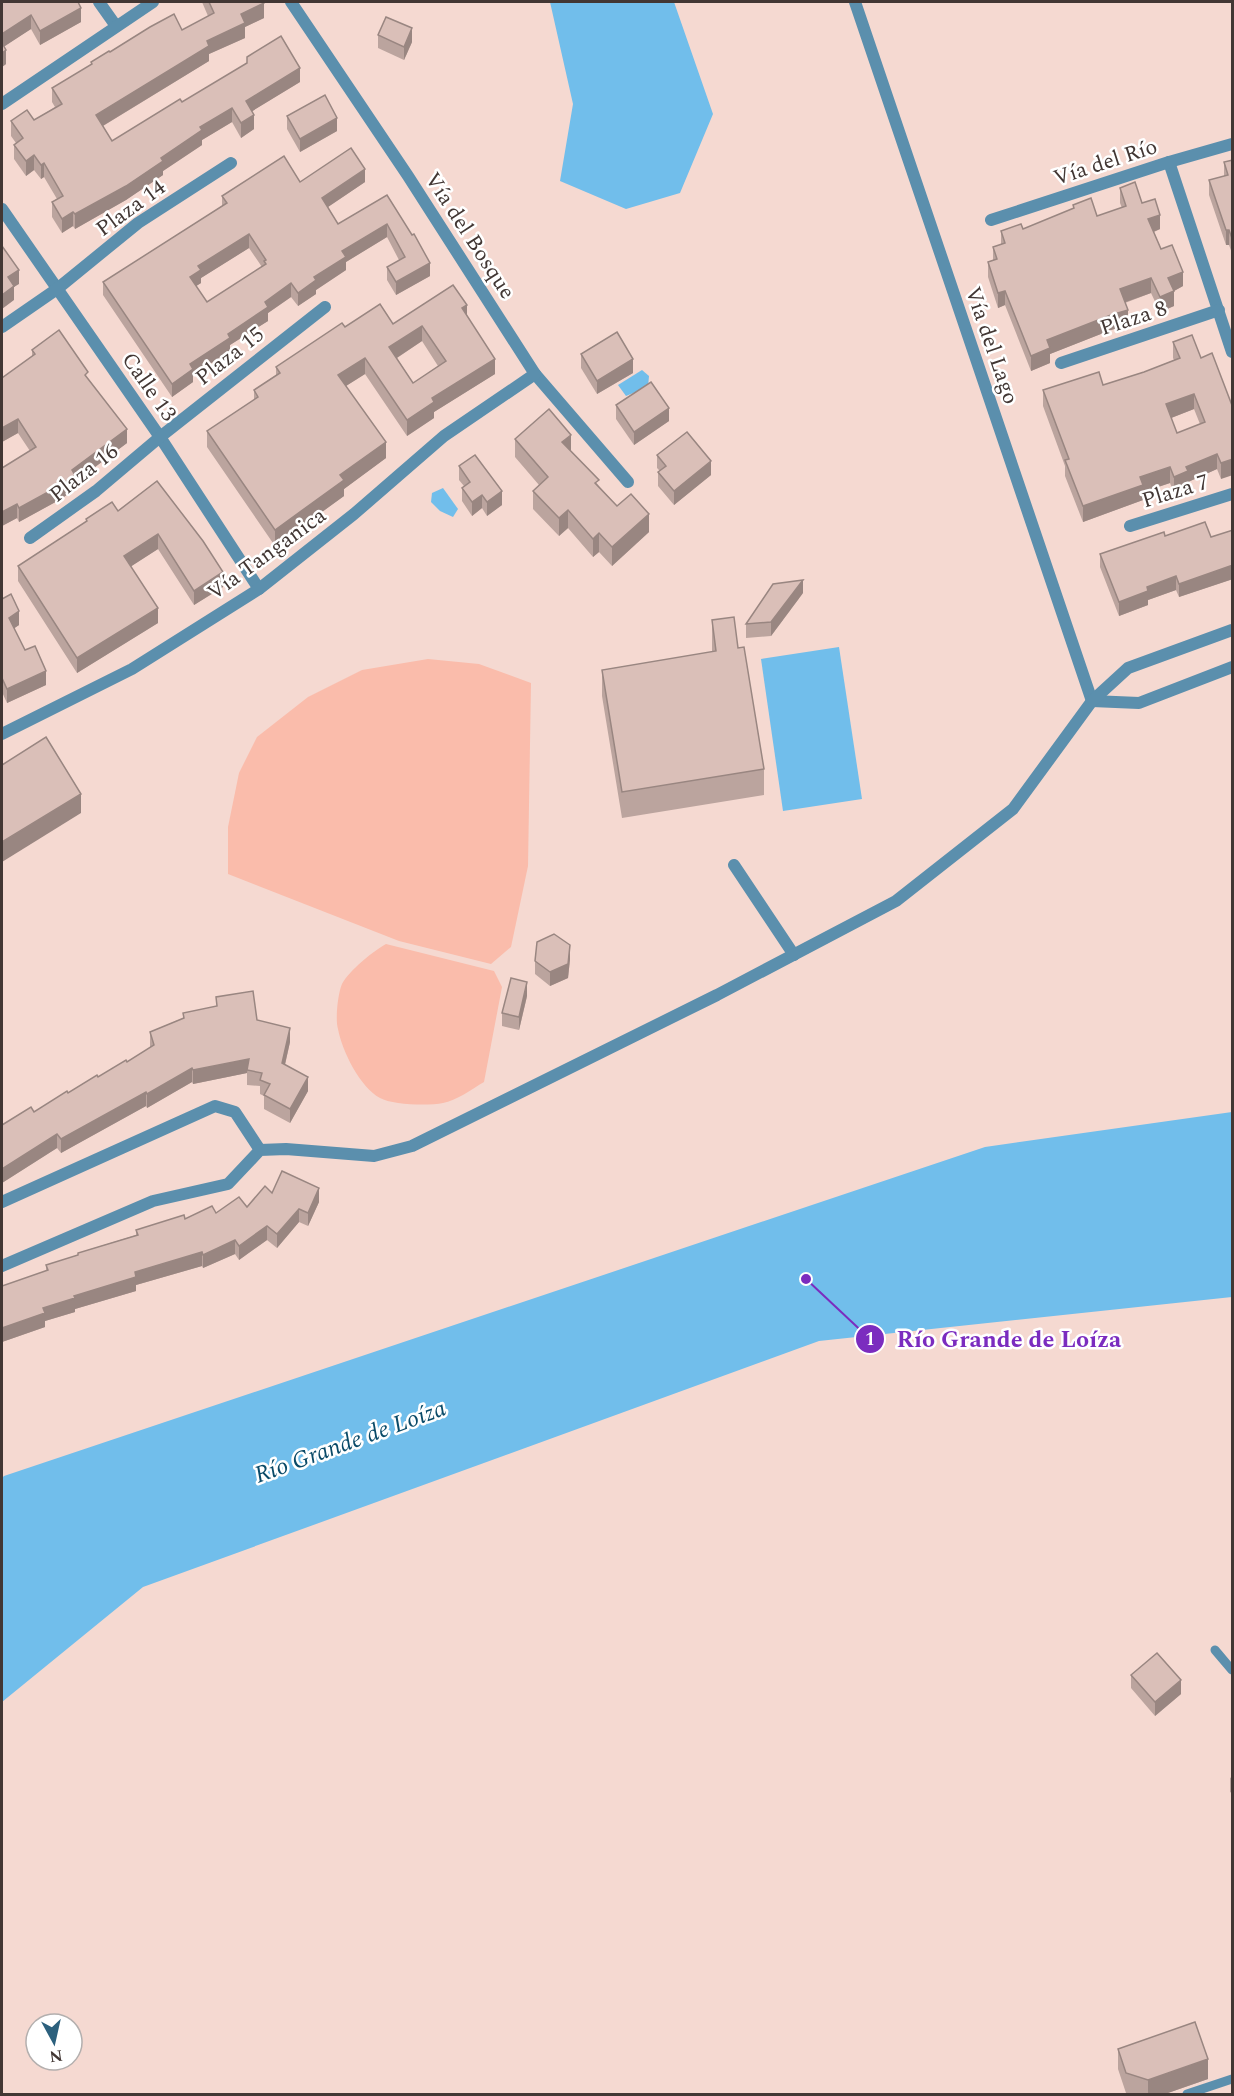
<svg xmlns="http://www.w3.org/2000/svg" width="1234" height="2096" viewBox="0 0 1234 2096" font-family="Spectral,serif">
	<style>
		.green { fill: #fabcab }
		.water { fill: #71beeb }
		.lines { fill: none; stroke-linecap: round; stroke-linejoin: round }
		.lane { stroke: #5b8fad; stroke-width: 9 }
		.street { stroke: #5b8fad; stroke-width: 12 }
		.wall { fill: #bba49e; fill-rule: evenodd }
		.shaded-wall { fill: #998681 }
		.building { fill: #dabfb8; stroke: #998681; stroke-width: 1.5; fill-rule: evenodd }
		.labels { text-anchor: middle; stroke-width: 5; stroke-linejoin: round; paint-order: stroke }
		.street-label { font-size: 22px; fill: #423734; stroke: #fff }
		.water-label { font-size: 24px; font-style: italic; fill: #094a68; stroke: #fff }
		.leader { fill: none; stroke: #7b2cbf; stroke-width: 2 }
		.callout-dot { fill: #7b2cbf; stroke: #fff; stroke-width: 2 }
		.mark-label { font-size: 18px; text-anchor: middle; font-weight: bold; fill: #fff }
		.callout-label { font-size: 24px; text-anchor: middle; font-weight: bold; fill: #7b2cbf; stroke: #fff; stroke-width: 5; stroke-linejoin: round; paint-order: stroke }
	</style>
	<rect width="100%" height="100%" fill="#f5d9d1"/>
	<g class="green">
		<polygon points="428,659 479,664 531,683 528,866 511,947 491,964 399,941 228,874 228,827 239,773 257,737 308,697 362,670"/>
		<path d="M386,944l108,27 8,16 -18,95c-12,7 -28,19 -41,21 -14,3 -51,2 -63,-5 -20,-11 -38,-47 -42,-69 -3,-10 0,-36 4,-45 7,-13 31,-33 44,-40z"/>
	</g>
	<g class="water">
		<polygon points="550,2 674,2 713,114 680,193 626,209 560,181 573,104"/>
		<polygon points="642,370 649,376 648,387 626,396 618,385"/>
		<polygon points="443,488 458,509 453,517 440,511 431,502 432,493"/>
		<polygon points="839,647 862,799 783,811 761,659"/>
		<polygon points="1232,1112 1232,1297 819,1341 143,1587 2,1702 2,1478 4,1476 985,1147"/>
	</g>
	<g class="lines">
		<g class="lane">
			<polyline points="1215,1650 1232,1670"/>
			<polyline points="1187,2094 1232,2079"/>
		</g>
		<g class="street">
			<polyline points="99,2 116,26"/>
			<polyline points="291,2 408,176 535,374 628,482"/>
			<polyline points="855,2 1092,701"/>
			<polyline points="2,104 153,2"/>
			<polyline points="1169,162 1232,352"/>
			<polyline points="2,209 160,437 259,589"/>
			<polyline points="991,220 1169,162 1232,144"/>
			<polyline points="2,327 57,289 138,223 231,163"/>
			<polyline points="1061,363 1219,310"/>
			<polyline points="1130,526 1232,494"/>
			<polyline points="30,538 96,491 160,437 325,307"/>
			<polyline points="1092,701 1139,703 1232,667"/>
			<polyline points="2,734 132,669 259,589 354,514 444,436 535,374"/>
			<polyline points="734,865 794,955"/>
			<polyline points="2,1202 215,1106 235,1112 260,1150"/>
			<polyline points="2,1266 153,1201 228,1184 260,1150 286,1149 374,1156 412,1146 717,995 896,901 1013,809 1092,701 1128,668 1232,630"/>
		</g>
	</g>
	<g class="wall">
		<polygon points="2,2 81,22 40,45 31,29 4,46 6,64 2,67"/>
		<polygon points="202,2 264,2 264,18 245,27 245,38 209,54 209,61 103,126 112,141 182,102 300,82 252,111 254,129 241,138 232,122 202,140 202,145 163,171 163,175 126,200 75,229 73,226 62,233 52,217 52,202 57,199 44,177 41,179 34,170 26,176 14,159 14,145 16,143 11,136 11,121 34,120 55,107 52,102 52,88 91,65 91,62 110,52 182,30 208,16"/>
		<polygon points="378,35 412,42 404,60 378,48"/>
		<polygon points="287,116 337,131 300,152 287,129"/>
		<polygon points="1233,160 1233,256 1229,245 1226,245 1209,195 1209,180 1224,176 1224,162"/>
		<path d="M300,182h65l-37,25 10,17 49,-29 43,81 -34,19 -9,-15v-13l12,-7 -12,-23 -41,25v8l-30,20v4l-18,12 -7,-9 -23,16v8l-38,24v6l-37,24v7l-21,15 -69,-102v-13l119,-76v-10zM249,248l13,19 -55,35 -11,-16 5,-3v-5z"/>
		<polygon points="1120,188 1142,203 1160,229 1154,232 1161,249 1183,286 1174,291 1174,306 1160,312 1151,293 1125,303 1128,325 1111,330 1050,354 1050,363 1031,371 1005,305 998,308 988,277 988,262 993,260 993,247 1001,245 1001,231 1023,229 1073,209 1073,205 1097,216 1122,208 1120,203"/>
		<path d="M467,316l28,58 -61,38v6l-27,18 -42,-62 -19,12 40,72 -42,31v7l-69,50 -68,-99v-16l47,-31v-10l22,-15v-8l69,-40 48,-3zM422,341l16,25 -25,17 -16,-25z"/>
		<path d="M1173,342l60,66 -12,71 -4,-10 -29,13v5l-14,6 -4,-10 -27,9v8l-60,22 -18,-46v-10l-22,-60v-16l60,-5 41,-13 30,-12 -1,-2zM1194,409l6,15 -23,9 -6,-15z"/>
		<polygon points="32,350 88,379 127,443 75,482 75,489 61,499 19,522 17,518 2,526 30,451 18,433 2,442 2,378 32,356"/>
		<polygon points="581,354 633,373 597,394 581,368"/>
		<polygon points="616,405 669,421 634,445 616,419"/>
		<polygon points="515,439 571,451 599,486 617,506 649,532 612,566 599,552 593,557 568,528 559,536 533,509 533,491 539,485 515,457"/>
		<polygon points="657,455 711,475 674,505 658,486 658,472 660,471 657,468"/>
		<polygon points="459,466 502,505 487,516 482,508 472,516 462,501 462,488 464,486 459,480"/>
		<polygon points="157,481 223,587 194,605 158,549 131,566 158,623 77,673 18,581 18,566 86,522 86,519 118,511"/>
		<polygon points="1233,530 1233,579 1179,597 1176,590 1148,600 1148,605 1119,616 1100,567 1100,554 1165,536 1211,537"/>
		<polygon points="803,593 771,636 746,638 746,624"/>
		<polygon points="2,599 19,625 14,628 25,650 46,685 7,703 2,692"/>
		<polygon points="712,620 764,769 764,795 622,818 602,696 602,670 712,652"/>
		<polygon points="570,959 568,978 550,986 535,974 535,961"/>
		<polygon points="527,996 519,1030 502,1026 502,1013"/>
		<polygon points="183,1013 257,1020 290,1042 285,1065 308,1091 290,1123 264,1109 264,1096 260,1094 260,1086 247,1085 247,1073 193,1084 192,1082 147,1108 146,1106 61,1153 57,1148 2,1183 2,1125 34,1112 68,1093 127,1062 150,1048 150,1032 183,1018"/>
		<polygon points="272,1193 319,1202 308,1226 299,1222 277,1248 267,1240 239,1260 235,1254 203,1268 202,1266 136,1285 136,1291 75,1309 75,1312 45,1321 45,1327 2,1342 46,1271 46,1265 78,1255 78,1253 136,1235 136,1230 185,1219 247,1207"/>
		<polygon points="1131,1675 1181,1694 1155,1716 1131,1688"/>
		<polygon points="1233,1776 1233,1794 1230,1792 1230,1778"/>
		<polygon points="1118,2049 1208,2079 1165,2094 1131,2094 1126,2093 1118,2069"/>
	</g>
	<g class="shaded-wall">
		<polygon points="264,3 264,18 245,27 245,38 209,54 209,61 96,130 96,115 207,41 241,14"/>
		<polygon points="81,8 81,22 40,45 40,31"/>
		<polygon points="31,15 31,29 2,48 2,34"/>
		<polygon points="412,28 412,42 404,60 404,47"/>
		<polygon points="6,50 6,64 2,67 2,53"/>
		<polygon points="300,68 300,82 246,115 246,101"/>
		<polygon points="232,108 232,122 202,140 202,145 163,171 163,175 126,200 75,229 75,214 161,158 200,127"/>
		<polygon points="254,115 254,129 241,138 241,123"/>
		<polygon points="337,118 337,131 300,152 300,139"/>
		<polygon points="34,155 34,170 26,176 26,161"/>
		<polygon points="44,163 44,177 41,179 41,165"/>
		<polygon points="365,169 365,182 322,211 322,198"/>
		<polygon points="73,212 73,226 62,233 62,219"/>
		<polygon points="1160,215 1160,229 1148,234 1148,219"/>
		<polygon points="387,224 387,237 346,262 346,270 316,290 316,294 298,306 298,293 314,277 342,251"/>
		<rect x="1226" y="230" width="3" height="15"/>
		<polygon points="249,234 249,248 201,278 201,283 190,290 190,277 198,266"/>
		<polygon points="430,263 430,276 396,295 396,282"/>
		<polygon points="19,270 19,284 14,287 14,300 2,309 2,295 8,277"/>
		<polygon points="1183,272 1183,286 1174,291 1174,306 1160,312 1160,297 1168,278"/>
		<polygon points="1151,278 1151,293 1120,304 1120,289"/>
		<polygon points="291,283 291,297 268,313 268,321 230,345 230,351 193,375 193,382 172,397 172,384 190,364 228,334 265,302"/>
		<polygon points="1005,291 1005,305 998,308 998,293"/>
		<polygon points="467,305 467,321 462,308"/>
		<polygon points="1128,310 1128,325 1111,330 1050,354 1050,363 1031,371 1031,356 1047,340 1111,315"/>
		<polygon points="422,326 422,341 389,363 389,347"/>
		<polygon points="365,358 365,374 338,391 338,375"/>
		<polygon points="495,359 495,374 434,412 434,418 407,436 407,420 432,398"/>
		<polygon points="633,359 633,373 597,394 597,381"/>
		<polygon points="1194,394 1194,409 1166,420 1166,404"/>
		<polygon points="669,408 669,421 634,445 634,432"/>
		<polygon points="18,419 18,433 2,442 2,428"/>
		<polygon points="127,429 127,443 75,482 75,489 61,499 19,522 19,508 72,470"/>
		<polygon points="571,435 571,453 562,442"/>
		<polygon points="386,442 386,458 344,489 344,496 275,546 275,530 340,475"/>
		<polygon points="1217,454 1217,469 1188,482 1188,487 1174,493 1174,477 1186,467"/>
		<polygon points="1233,459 1233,475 1221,479 1221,463"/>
		<polygon points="711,461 711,475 674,505 674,491"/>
		<polygon points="1170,467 1170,483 1143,492 1143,500 1083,522 1083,506 1140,477"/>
		<polygon points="502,491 502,505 487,516 487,502"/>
		<polygon points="482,495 482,508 472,516 472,502"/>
		<polygon points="17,504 17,518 2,526 2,512"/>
		<polygon points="568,510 568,528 559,536 559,518"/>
		<polygon points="649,514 649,532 612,566 612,547"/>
		<polygon points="599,533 599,552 593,557 593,539"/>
		<polygon points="158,534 158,549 124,571 124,556"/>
		<polygon points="1233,565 1233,579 1179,597 1179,584"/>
		<polygon points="223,572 223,587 194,605 194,591"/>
		<polygon points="1176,576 1176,590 1148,600 1148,605 1119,616 1119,602 1147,587"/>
		<polygon points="803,580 803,593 771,636 771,622"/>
		<polygon points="158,608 158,623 77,673 77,658"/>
		<polygon points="19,611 19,625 9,632 9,618"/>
		<polygon points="46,671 46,685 7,703 7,689"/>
		<polygon points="81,794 81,813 2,862 2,842"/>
		<polygon points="570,945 570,959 568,978 550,986 550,972"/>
		<polygon points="527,982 527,996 519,1030 519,1017"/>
		<polygon points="290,1028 290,1042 282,1077 282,1063"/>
		<polygon points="249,1059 247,1073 193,1084 193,1070"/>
		<polygon points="192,1068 192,1082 147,1108 147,1094"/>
		<polygon points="308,1077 308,1091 290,1123 290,1109"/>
		<polygon points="146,1092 146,1106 61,1153 61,1139"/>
		<polygon points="57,1134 57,1148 2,1183 2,1169"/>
		<polygon points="319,1188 319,1202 308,1226 308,1213"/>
		<polygon points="299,1209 299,1222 277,1248 277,1234"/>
		<polygon points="267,1226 267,1240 239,1260 239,1246"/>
		<polygon points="235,1240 235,1254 203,1268 203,1255"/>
		<polygon points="202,1252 202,1266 136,1285 136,1291 75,1309 75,1312 45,1321 45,1327 2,1342 2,1328 43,1308 135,1272"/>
		<polygon points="1181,1680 1181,1694 1155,1716 1155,1702"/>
		<polygon points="1208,2059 1208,2079 1165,2094 1148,2094 1148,2080"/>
	</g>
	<g class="building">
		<polygon points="2,2 78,2 81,8 40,31 31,15 2,34"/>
		<polygon points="209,2 264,2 264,3 241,14 245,23 207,41 209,46 96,115 112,141 180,99 182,102 247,63 247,57 281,36 300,68 246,101 254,115 241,123 232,108 200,127 202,130 161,158 163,161 126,186 75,214 73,212 62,219 52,202 63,196 44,163 41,165 34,155 26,161 14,145 23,138 11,121 27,110 34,120 62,104 52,88 92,64 91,62 109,51 110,52 150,27 174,14 182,30 214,13"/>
		<polygon points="386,17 412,28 404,47 378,35"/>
		<polygon points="2,43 6,50 2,53"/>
		<polygon points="325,95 337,118 300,139 287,116"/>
		<path d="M351,148l14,21 -43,29 16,26 49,-29 25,40 2,-1 16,29 -34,19 -9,-15 18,-10 -18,-33 -45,27 4,6 -32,20 2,3 -18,13 -7,-10 -26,19 3,5 -40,27 2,4 -40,26 3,5 -21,15 -69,-102 124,-79 -5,-7 62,-40 16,26zM249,234l17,26 -2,1 2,3 -59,38 -17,-25 11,-7 -3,-4z"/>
		<polygon points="1233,160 1233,241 1229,230 1226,230 1209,180 1228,175 1224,162"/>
		<polygon points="1135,182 1142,203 1155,199 1160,215 1148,219 1161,249 1172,245 1183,272 1168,278 1174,291 1160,297 1151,278 1120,289 1128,310 1111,315 1047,340 1050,348 1031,356 1005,291 998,293 988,262 997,259 993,247 1005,243 1001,231 1021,224 1023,229 1074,208 1073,205 1091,198 1097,216 1126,206 1120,188"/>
		<polygon points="2,246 19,270 8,277 14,286 2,295"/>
		<path d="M453,285l14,20 -5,3 33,51 -63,39 2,4 -27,18 -42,-62 -27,17 48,67 -46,33 4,5 -69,50 -68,-99 51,-34 -4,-7 26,-17 -4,-6 66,-44 3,4 35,-23 13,20zM422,326l24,35 -33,22 -24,-36z"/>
		<polygon points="59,330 88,372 85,375 127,429 72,470 75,475 61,485 19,508 17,504 2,512 2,468 36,447 18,419 2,428 2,378 35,354 32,350"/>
		<polygon points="617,332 633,359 597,381 581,354"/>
		<path d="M1192,335l9,23 11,-5 21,55v51l-12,4 -4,-9 -31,13 2,4 -14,6 -4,-10 -30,10 3,8 -60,21 -18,-46 4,-1 -26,-69 56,-18 4,13 41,-13 36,-14 -7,-16zM1194,394l11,28 -28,11 -11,-29z"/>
		<polygon points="651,382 669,408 634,432 616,405"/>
		<polygon points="549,409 571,435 562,442 599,480 595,483 617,506 631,494 649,514 612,547 599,533 593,539 568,510 559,518 533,491 548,477 515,439"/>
		<polygon points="687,432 711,461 674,491 658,472 666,466 657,455"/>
		<polygon points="475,455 502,491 487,502 482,495 472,502 462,488 470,482 459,466"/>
		<polygon points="157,481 203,541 223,572 194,591 158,534 124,556 158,608 77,658 18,566 87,521 86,519 112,502 118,511"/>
		<polygon points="1205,522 1211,537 1233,530 1233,565 1179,584 1176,576 1147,587 1148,591 1119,602 1100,554 1164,532 1165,536"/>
		<polygon points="803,580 771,622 746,624 773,584"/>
		<polygon points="11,594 19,611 9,618 25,650 35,646 46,671 7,689 2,678 2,599"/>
		<polygon points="734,617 738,648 744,647 764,769 622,792 602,670 716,651 712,620"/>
		<polygon points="46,737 81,794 2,842 2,765"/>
		<polygon points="554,934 570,945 568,964 550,972 535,961 537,942"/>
		<polygon points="511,978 527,982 519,1017 502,1013"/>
		<polygon points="253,991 257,1020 290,1028 282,1063 308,1077 290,1109 264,1095 270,1084 260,1080 262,1073 247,1070 249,1059 193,1070 192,1068 147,1094 146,1092 61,1139 57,1134 2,1169 2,1125 31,1107 34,1112 67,1091 68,1093 97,1075 98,1077 126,1060 127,1062 154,1045 150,1032 184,1018 183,1013 217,1006 216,997"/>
		<polygon points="282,1171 319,1188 308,1213 299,1209 277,1234 267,1226 239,1246 235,1240 203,1255 202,1252 135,1272 136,1277 74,1296 75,1298 43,1308 45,1313 2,1328 2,1286 48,1270 46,1265 78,1255 78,1253 138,1235 136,1230 184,1215 185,1219 212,1206 216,1213 239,1197 247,1207 265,1186 272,1193"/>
		<polygon points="1157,1653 1181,1680 1155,1702 1131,1675"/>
		<polygon points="1195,2022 1208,2059 1148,2080 1126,2073 1118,2049"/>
	</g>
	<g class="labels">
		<g class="street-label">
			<text transform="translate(1105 161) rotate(-18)" y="8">Vía del Río</text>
			<text transform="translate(130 207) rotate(-36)" y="8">Plaza 14</text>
			<text transform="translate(471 235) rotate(57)" y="8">Vía del Bosque</text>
			<text transform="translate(1133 317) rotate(-18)" y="8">Plaza 8</text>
			<text transform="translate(993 345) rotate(71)" y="8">Vía del Lago</text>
			<text transform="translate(229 355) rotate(-38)" y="8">Plaza 15</text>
			<text transform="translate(150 386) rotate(55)" y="8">Calle 13</text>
			<text transform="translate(83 472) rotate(-38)" y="8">Plaza 16</text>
			<text transform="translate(1175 490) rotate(-17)" y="8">Plaza 7</text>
			<text transform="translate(266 553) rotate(-36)" y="8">Vía Tanganica</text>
		</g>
		<g class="water-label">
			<text transform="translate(350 1441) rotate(-20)" y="8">Río Grande de Loíza</text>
		</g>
	</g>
	<path class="leader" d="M806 1279L870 1339"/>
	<g class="callout-dot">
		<circle cx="806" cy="1279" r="6"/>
		<circle cx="870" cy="1339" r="15"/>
	</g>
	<g class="mark-label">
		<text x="870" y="1345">1</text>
	</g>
	<g class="callout-label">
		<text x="1009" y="1347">Río Grande de Loíza</text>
	</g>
	<rect width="1234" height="2096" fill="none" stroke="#423734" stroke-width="6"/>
	<g transform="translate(54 2042) rotate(172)"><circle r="28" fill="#ffffff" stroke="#b3afae" stroke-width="1.5"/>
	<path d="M0-4.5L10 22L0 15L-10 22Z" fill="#2c607d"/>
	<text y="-9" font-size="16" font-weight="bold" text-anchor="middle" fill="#423734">N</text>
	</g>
</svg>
